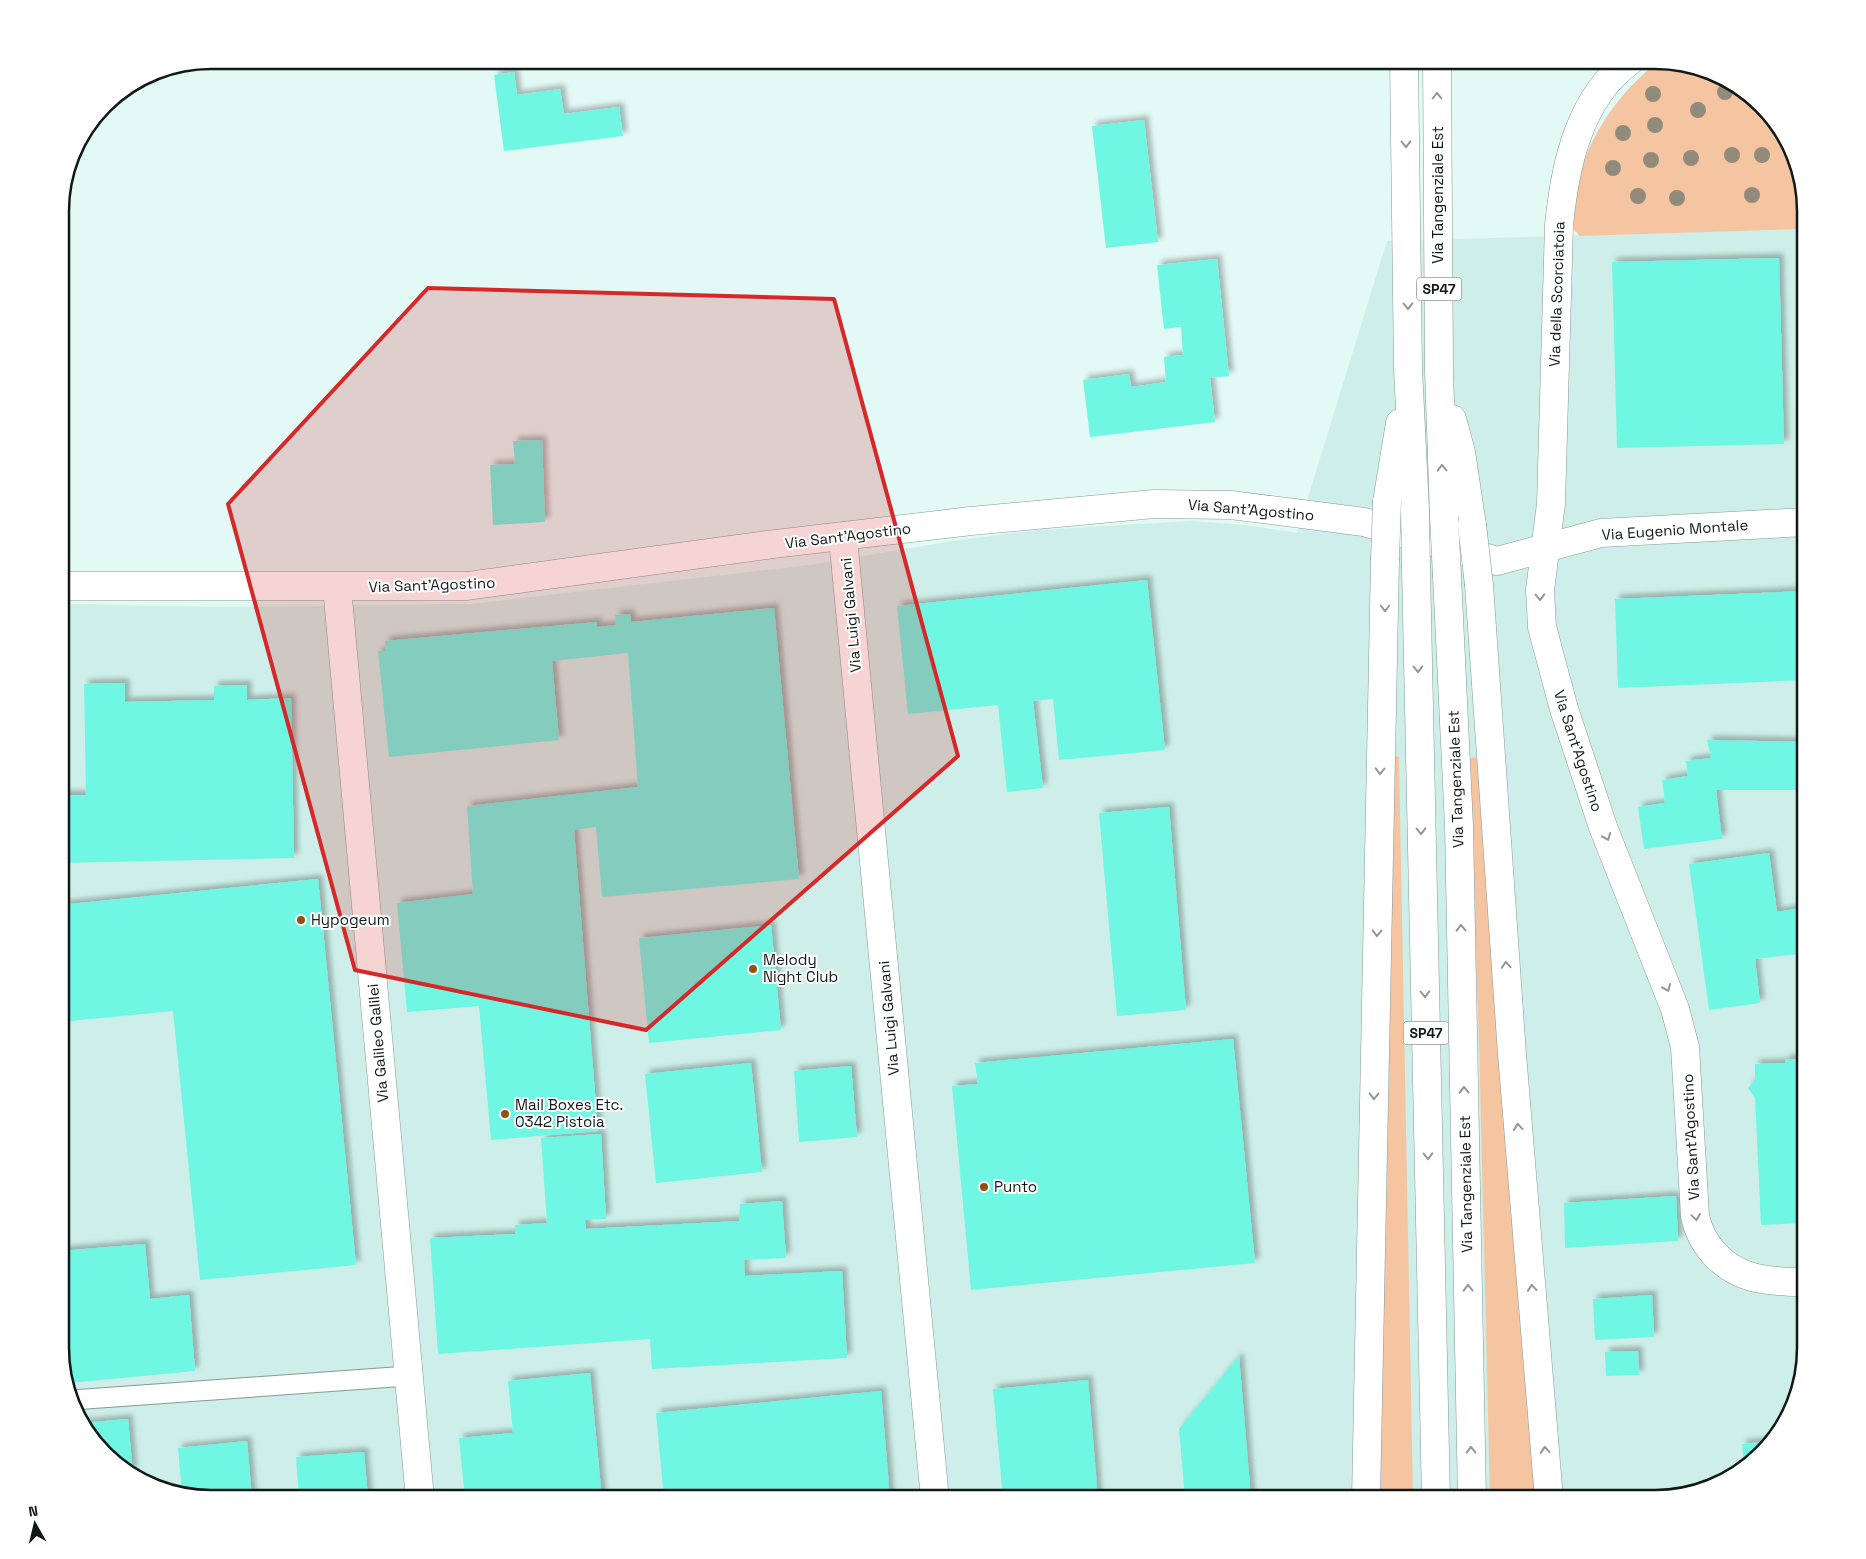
<svg xmlns="http://www.w3.org/2000/svg" width="1866" height="1559" viewBox="0 0 1866 1559" font-family="'Space Grotesk',sans-serif">
	<style>
		.built { fill: #ceefe9 }
		.green { fill: #f5c5a2 }
		.building { fill: #6ff7e4; filter: url(#shadow) }
		.lines { fill: none; stroke-linecap: round; stroke-linejoin: round }
		.service-casing { stroke: #849995; stroke-width: 21 }
		.minor-casing { stroke: #849995; stroke-width: 29 }
		.primary-casing { stroke: #849995; stroke-width: 29 }
		.service { stroke: #fff; stroke-width: 19 }
		.minor { stroke: #fff; stroke-width: 28 }
		.primary { stroke: #fff; stroke-width: 28 }
		.primary-bridge-casing { stroke: #849995; stroke-width: 29; stroke-linecap: butt }
		.primary-bridge { stroke: #fff; stroke-width: 28 }
		.tree { fill: #928b7b }
		.oneway { stroke: #939897 }
		.marked { fill: #d62828; fill-opacity: 0.2; stroke: #d62828; stroke-width: 4; stroke-linejoin: round }
		.poi-dot { fill: #8f5117; stroke: #fff; stroke-width: 2 }
		.labels { text-anchor: middle; stroke-width: 4; stroke-linejoin: round; paint-order: stroke }
		.shield { fill: #fff; stroke: #585e5d; stroke-width: 1 }
		.shield-label { font-size: 14px; font-weight: bold; fill: #101917 }
		.street-label { font-size: 15px; fill: #101917; stroke: #fff }
		.poi-label { font-size: 15px; fill: #101917; stroke: #fff; text-anchor: start }
		.rim { fill: none; stroke: #101917; stroke-width: 2.5 }
	</style>
	<defs>
		<filter id="shadow"><feDropShadow dx="4.5" dy="-4.5" stdDeviation="2.5" flood-color="#0004"/></filter>
	</defs>
	<rect width="100%" height="100%" fill="#e2f9f5"/>
	<polygon class="built" points="1806,229 1806,1348 1795,1406 1768,1448 1713,1487 1655,1499 211,1499 153,1488 111,1461 75,1415 60,1358 60,604 215,607 470,604 810,565 952,541 1038,530 1191,521 1246,525 1297,533 1387,241"/>
	<g class="green">
		<path d="M1659,61l54,10 42,27 39,55 12,58v18l-226,7 -6,-6c-6,-65 35,-131 85,-169z"/>
		<polygon points="1393,755 1399,757 1413,1499 1377,1499"/>
		<polygon points="1473,757 1478,759 1537,1499 1490,1499 1479,1041 1469,760"/>
	</g>
	<g class="building">
		<polygon points="514,72 517,95 560,89 564,114 619,107 623,136 504,151 494,75"/>
		<polygon points="1144,120 1158,242 1106,248 1092,126"/>
		<polygon points="1779,258 1784,444 1617,448 1612,262"/>
		<polygon points="1217,259 1229,376 1210,378 1215,422 1090,437 1083,380 1129,374 1131,387 1166,382 1164,357 1183,355 1181,327 1164,329 1157,265"/>
		<polygon points="542,440 545,522 493,525 490,465 515,464 513,441"/>
		<polygon points="1147,580 1165,750 1059,760 1053,699 1033,701 1043,788 1007,792 998,705 908,714 897,606"/>
		<polygon points="1806,591 1806,680 1618,688 1615,599"/>
		<polygon points="774,608 799,879 602,897 596,827 574,830 598,1131 491,1140 479,1006 407,1012 397,903 473,894 467,806 638,787 628,653 552,661 559,740 389,757 378,651 386,651 385,641 597,622 597,627 616,625 615,615 630,614 631,622"/>
		<polygon points="125,683 125,702 214,700 214,686 247,685 247,700 291,698 294,858 60,863 60,795 86,795 84,684"/>
		<polygon points="1707,740 1806,742 1806,790 1716,790 1722,839 1644,849 1638,807 1665,803 1662,780 1688,776 1686,761 1711,758"/>
		<polygon points="1169,807 1186,1010 1117,1016 1099,813"/>
		<polygon points="1769,853 1777,912 1801,908 1806,953 1755,959 1760,1003 1709,1010 1689,864"/>
		<polygon points="318,879 356,1265 200,1280 173,1011 60,1022 60,905"/>
		<polygon points="771,925 781,1030 649,1043 639,938"/>
		<polygon points="1233,1039 1255,1263 971,1290 952,1086 978,1084 975,1063"/>
		<polygon points="1785,1059 1806,1059 1806,1223 1761,1225 1755,1098 1748,1088 1755,1080 1755,1064 1785,1063"/>
		<polygon points="751,1063 762,1172 656,1183 645,1074"/>
		<polygon points="851,1066 857,1137 799,1142 794,1071"/>
		<polygon points="601,1134 606,1219 585,1220 586,1229 739,1221 740,1204 782,1201 786,1258 744,1260 745,1276 842,1271 847,1358 652,1369 650,1339 438,1354 430,1238 515,1234 515,1225 547,1223 541,1138"/>
		<polygon points="1676,1196 1678,1241 1565,1248 1564,1203"/>
		<polygon points="145,1244 150,1299 189,1295 195,1371 69,1383 60,1284 60,1251"/>
		<polygon points="1652,1295 1654,1337 1595,1340 1593,1299"/>
		<polygon points="1638,1351 1639,1375 1606,1376 1605,1352"/>
		<polygon points="1239,1356 1251,1499 1185,1499 1179,1429"/>
		<polygon points="590,1373 602,1499 465,1499 459,1438 513,1433 508,1381"/>
		<polygon points="1088,1380 1098,1499 1003,1499 993,1389"/>
		<polygon points="881,1391 890,1499 664,1499 656,1413"/>
		<polygon points="128,1419 133,1475 111,1461 82,1423"/>
		<polygon points="247,1441 252,1499 211,1499 182,1493 178,1448"/>
		<polygon points="1773,1441 1768,1448 1744,1465 1742,1444"/>
		<polygon points="364,1452 368,1499 299,1499 296,1457"/>
	</g>
	<g class="lines">
		<g class="service-casing">
			<polyline id="service" points="72,1400 408,1376"/>
		</g>
		<g class="minor-casing">
			<g id="minor">
				<path d="M1631,60c-52,37 -66,105 -72,165l-8,279 -11,86 2,37 22,82 39,118 72,182 10,38 10,169c6,29 28,53 57,61 17,5 37,4 54,6"/>
				<polyline points="843,538 935,1499"/>
				<polyline points="60,586 467,586 774,544 971,521 1154,504 1231,505 1364,522 1497,561 1601,533 1806,522"/>
				<polyline points="337,587 420,1499"/>
			</g>
		</g>
		<g class="primary-casing">
			<g id="primary">
				<polyline points="1404,60 1408,369 1415,509"/>
				<polyline points="1437,60 1439,371 1444,517"/>
				<polyline points="1452,419 1461,452 1472,525"/>
				<polyline points="1387,502 1400,423"/>
				<polyline points="1416,568 1436,1499"/>
				<polyline points="1447,576 1459,826 1472,1499"/>
				<polyline points="1479,585 1512,1054 1549,1499"/>
				<polyline points="1366,1499 1385,560"/>
			</g>
		</g>
		<use href="#service" class="service"/>
		<use href="#minor" class="minor"/>
		<use href="#primary" class="primary"/>
		<g class="primary-bridge-casing">
			<g id="primary-bridge">
				<polyline points="1415,509 1416,568"/>
				<polyline points="1444,517 1447,576"/>
				<polyline points="1472,525 1479,585"/>
				<polyline points="1385,560 1387,502"/>
			</g>
		</g>
		<use href="#primary-bridge" class="primary-bridge"/>
	</g>
	<g class="tree">
		<circle cx="1725" cy="92" r="8"/>
		<circle cx="1653" cy="94" r="8"/>
		<circle cx="1698" cy="110" r="8"/>
		<circle cx="1655" cy="125" r="8"/>
		<circle cx="1623" cy="133" r="8"/>
		<circle cx="1732" cy="155" r="8"/>
		<circle cx="1762" cy="155" r="8"/>
		<circle cx="1691" cy="158" r="8"/>
		<circle cx="1651" cy="160" r="8"/>
		<circle cx="1613" cy="168" r="8"/>
		<circle cx="1752" cy="195" r="8"/>
		<circle cx="1638" cy="196" r="8"/>
		<circle cx="1677" cy="198" r="8"/>
	</g>
	<defs><path id="oneway-chevron" d="M-2-3.5L2.5 0L-2 3.5" fill="none" stroke-width="1.6" stroke-linecap="round" stroke-linejoin="round" transform="scale(1.25)"/></defs>
	<g class="oneway">
		<use href="#oneway-chevron" transform="translate(1437 96) rotate(-90)"/>
		<use href="#oneway-chevron" transform="translate(1406 144) rotate(89)"/>
		<use href="#oneway-chevron" transform="translate(1408 306) rotate(89)"/>
		<use href="#oneway-chevron" transform="translate(1442 468) rotate(-92)"/>
		<use href="#oneway-chevron" transform="translate(1540 597) rotate(88)"/>
		<use href="#oneway-chevron" transform="translate(1385 608) rotate(90)"/>
		<use href="#oneway-chevron" transform="translate(1418 669) rotate(89)"/>
		<use href="#oneway-chevron" transform="translate(1380 771) rotate(92)"/>
		<use href="#oneway-chevron" transform="translate(1421 831) rotate(89)"/>
		<use href="#oneway-chevron" transform="translate(1607 837) rotate(68)"/>
		<use href="#oneway-chevron" transform="translate(1461 928) rotate(-91)"/>
		<use href="#oneway-chevron" transform="translate(1377 933) rotate(91)"/>
		<use href="#oneway-chevron" transform="translate(1506 965) rotate(-94)"/>
		<use href="#oneway-chevron" transform="translate(1667 988) rotate(68)"/>
		<use href="#oneway-chevron" transform="translate(1425 994) rotate(89)"/>
		<use href="#oneway-chevron" transform="translate(1464 1090) rotate(-91)"/>
		<use href="#oneway-chevron" transform="translate(1374 1096) rotate(91)"/>
		<use href="#oneway-chevron" transform="translate(1518 1127) rotate(-95)"/>
		<use href="#oneway-chevron" transform="translate(1428 1156) rotate(89)"/>
		<use href="#oneway-chevron" transform="translate(1696 1217) rotate(82)"/>
		<use href="#oneway-chevron" transform="translate(1468 1288) rotate(-91)"/>
		<use href="#oneway-chevron" transform="translate(1532 1288) rotate(-95)"/>
		<use href="#oneway-chevron" transform="translate(1471 1450) rotate(-91)"/>
		<use href="#oneway-chevron" transform="translate(1545 1450) rotate(-95)"/>
	</g>
	<path class="marked" d="M428,288l406,11 124,457 -312,274 -291,-60 -127,-466z"/>
	<g class="poi-dot">
		<circle cx="301" cy="920" r="5"/>
		<circle cx="753" cy="969" r="5"/>
		<circle cx="505" cy="1114" r="5"/>
		<circle cx="984" cy="1187" r="5"/>
	</g>
	<g class="labels">
		<g class="shield">
			<rect x="1416.5" y="277.5" width="45" height="23" rx="4"/>
			<rect x="1403.5" y="1021.5" width="45" height="23" rx="4"/>
		</g>
		<g class="shield-label">
			<text x="1439" y="294">SP47</text>
			<text x="1426" y="1038">SP47</text>
		</g>
		<g class="street-label">
			<text transform="translate(1438 195) rotate(-90)" y="5">Via Tangenziale Est</text>
			<text transform="translate(1557 294) rotate(-88)" y="5">Via della Scorciatoia</text>
			<text transform="translate(1251 510) rotate(5)" y="5">Via Sant'Agostino</text>
			<text transform="translate(1675 530) rotate(-4)" y="5">Via Eugenio Montale</text>
			<text transform="translate(848 536) rotate(-7)" y="5">Via Sant'Agostino</text>
			<text transform="translate(432 585) rotate(-2)" y="5">Via Sant'Agostino</text>
			<text transform="translate(851 615) rotate(-95)" y="5">Via Luigi Galvani</text>
			<text transform="translate(1578 751) rotate(72)" y="5">Via Sant'Agostino</text>
			<text transform="translate(1456 779) rotate(-92)" y="5">Via Tangenziale Est</text>
			<text transform="translate(889 1018) rotate(-95)" y="5">Via Luigi Galvani</text>
			<text transform="translate(378 1043) rotate(-95)" y="5">Via Galileo Galilei</text>
			<text transform="translate(1691 1137) rotate(-93)" y="5">Via Sant'Agostino</text>
			<text transform="translate(1466 1184) rotate(-91)" y="5">Via Tangenziale Est</text>
		</g>
		<g class="poi-label">
			<text x="311" y="925">Hypogeum</text>
			<text x="763" y="965">Melody<tspan x="763" dy="17">Night Club</tspan></text>
			<text x="515" y="1110">Mail Boxes Etc.<tspan x="515" dy="17">0342 Pistoia</tspan></text>
			<text x="994" y="1192">Punto</text>
		</g>
	</g>
	<path d="M0 0H1866V1559H0ZM211 69H1655A142 142 0 0 1 1797 211V1348A142 142 0 0 1 1655 1490H211A142 142 0 0 1 69 1348V211A142 142 0 0 1 211 69Z" fill="#fff" fill-rule="evenodd"/>
	<path class="rim" d="M211 69H1655A142 142 0 0 1 1797 211V1348A142 142 0 0 1 1655 1490H211A142 142 0 0 1 69 1348V211A142 142 0 0 1 211 69Z"/>
	<g transform="translate(35 1524) rotate(352)" stroke="#ffffff" stroke-width="4" paint-order="stroke">
	<path d="M0-4L9 19L0 12L-9 19Z" fill="#101917"/>
	<text y="-8" font-size="14" font-weight="bold" text-anchor="middle" fill="#101917">N</text>
	</g>
</svg>
